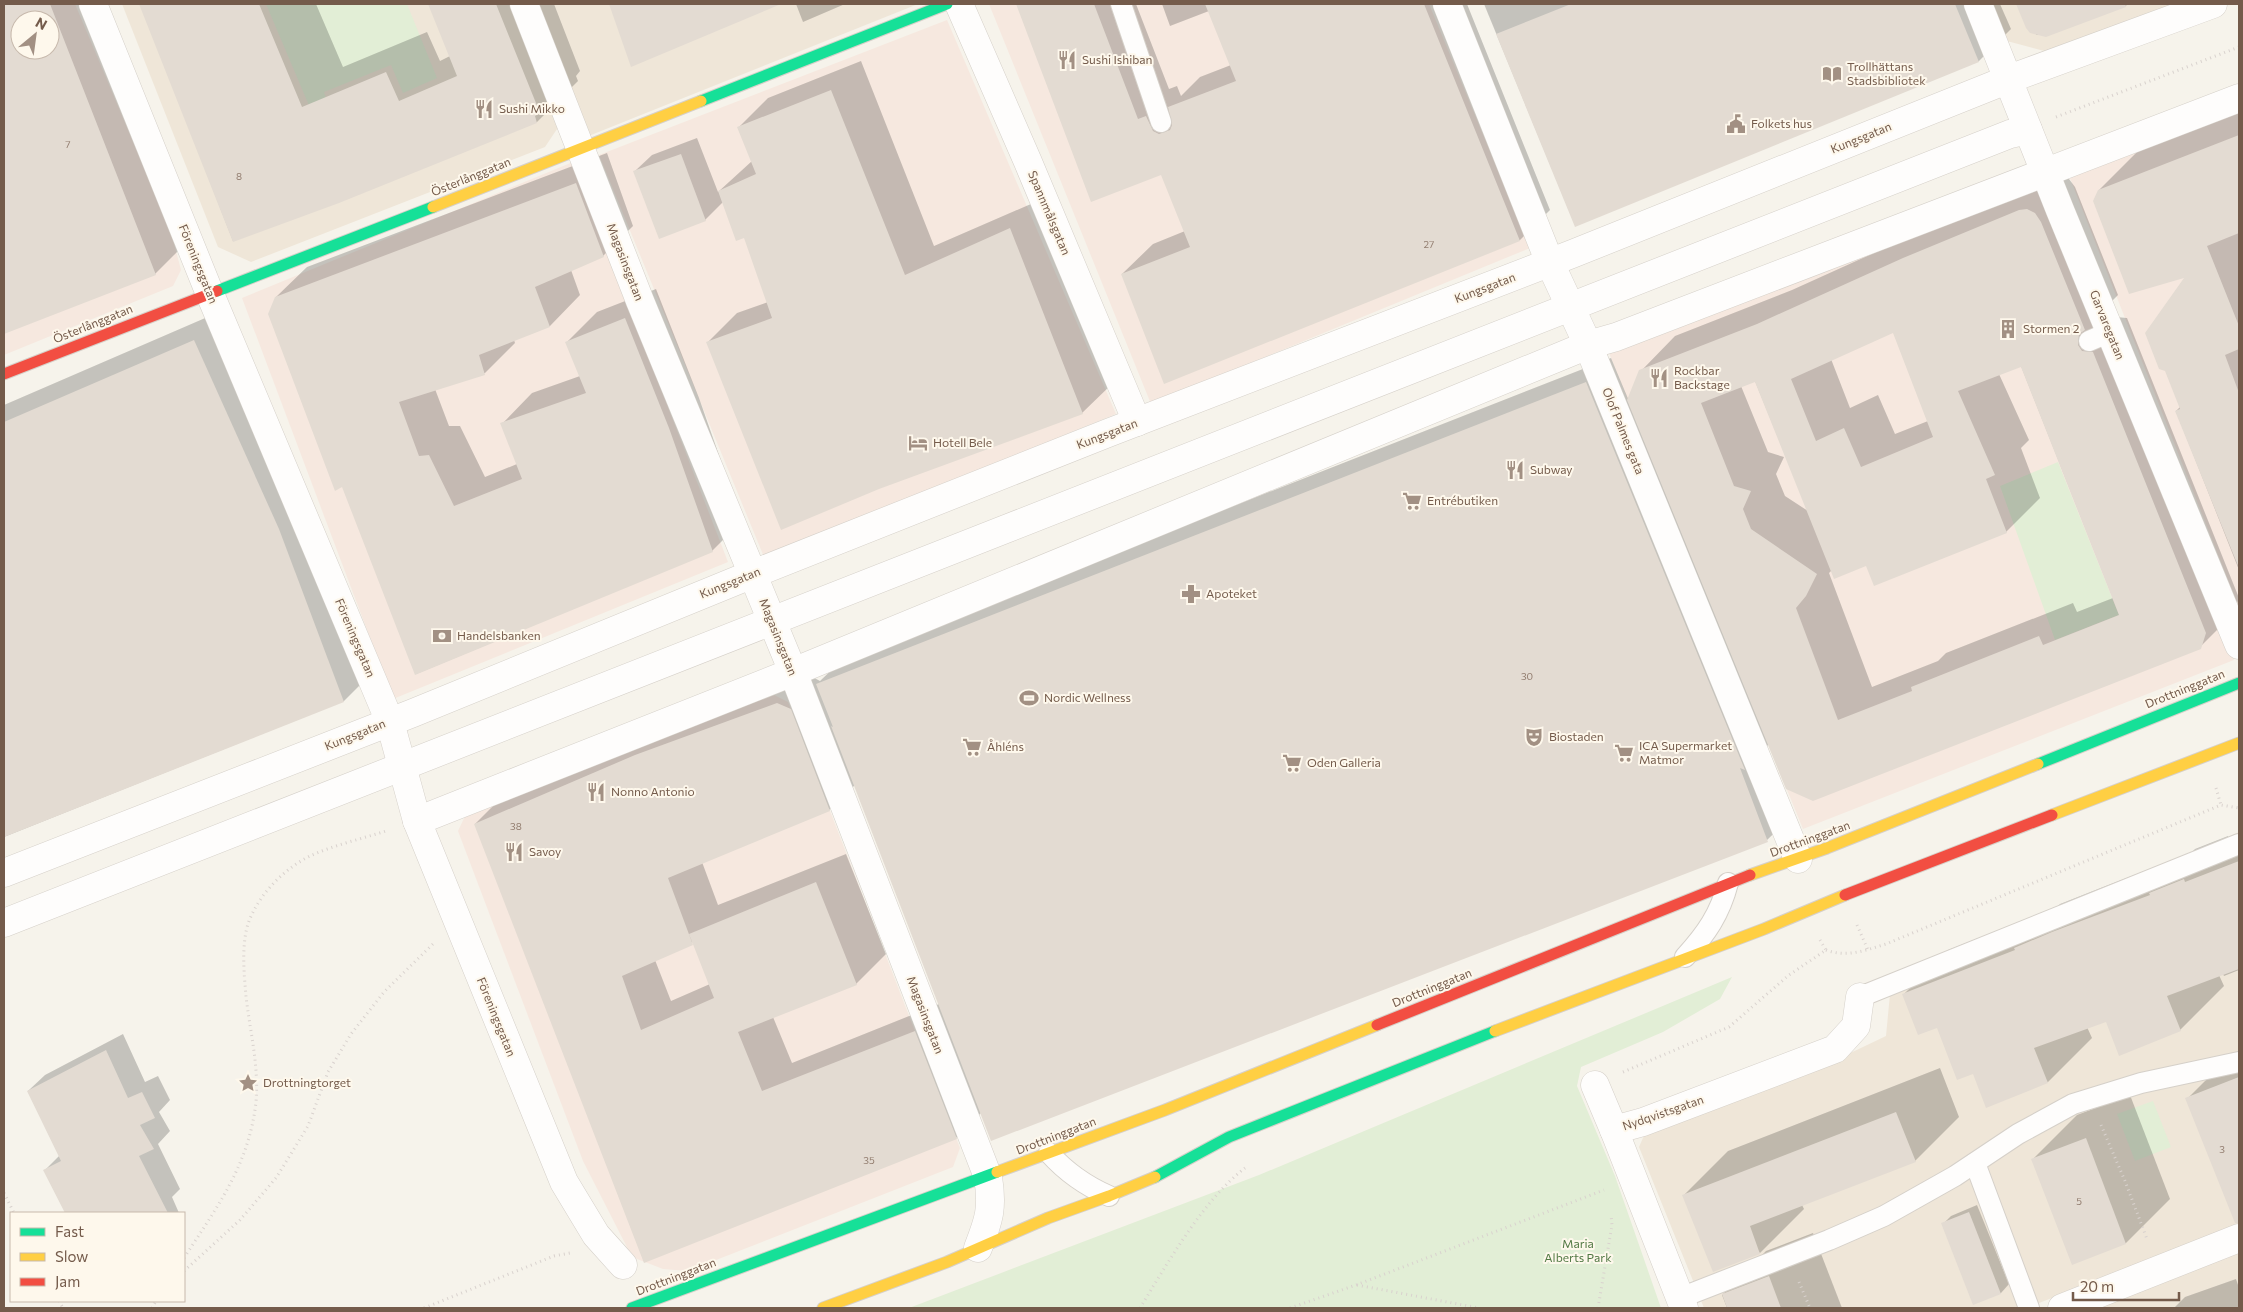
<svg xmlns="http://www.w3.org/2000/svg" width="2243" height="1312" viewBox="0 0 2243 1312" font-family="Commissioner,sans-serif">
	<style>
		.residential { fill: #efe6d8 }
		.commercial { fill: #f6e8df; fill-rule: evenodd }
		.green { fill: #e2eed6 }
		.shadow { fill: #0003; fill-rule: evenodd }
		.building { fill: #e3dbd2; fill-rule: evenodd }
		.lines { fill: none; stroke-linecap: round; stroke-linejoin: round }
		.lane-casing { stroke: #d5d0c9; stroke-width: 22 }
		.street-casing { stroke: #d5d0c9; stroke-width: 29 }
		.fast-casing { stroke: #d6d0c9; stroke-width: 13 }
		.slow-casing { stroke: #d6d0c9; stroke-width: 13 }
		.jam-casing { stroke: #d6d0c9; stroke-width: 13 }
		.path { stroke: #d9d2ce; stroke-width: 3; stroke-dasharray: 1 4; stroke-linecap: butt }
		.lane { stroke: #fefdfc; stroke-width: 20 }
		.street { stroke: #fefdfc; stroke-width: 28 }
		.fast { stroke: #16e098; stroke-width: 11 }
		.slow { stroke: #ffcf43; stroke-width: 11 }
		.jam { stroke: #f24e42; stroke-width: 11 }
		.labels { text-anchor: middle; stroke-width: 4; stroke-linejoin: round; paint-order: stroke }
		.number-label { font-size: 10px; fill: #927d6f }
		.poi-label { font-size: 12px; fill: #745b4b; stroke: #fef8ec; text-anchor: start }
		.street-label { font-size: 12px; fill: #745b4b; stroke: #fef8ec }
		.park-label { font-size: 12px; fill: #527944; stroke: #fef8ec }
	</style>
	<rect width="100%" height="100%" fill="#f6f3eb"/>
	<g class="residential">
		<polygon points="122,4 517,4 563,120 545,147 251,262 218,247"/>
		<polygon points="535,4 918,4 586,137"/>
		<polygon points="1993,4 2176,4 2048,52 2007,41"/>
		<polygon points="2239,832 2239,1225 2026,1308 1704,1308 1639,1147 1646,1131 1842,1057 1886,1036 1890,994"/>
		<polygon points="2239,1250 2239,1308 2098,1308"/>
	</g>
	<g class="commercial">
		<path d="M4,4h71l96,228 10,38 -8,16 -169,69zM20,20h30v30h-30z"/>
		<polygon points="989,4 1429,4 1530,248 1151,404"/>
		<polygon points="947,20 1116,414 764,557 599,155"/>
		<polygon points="2239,106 2239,608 2068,173"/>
		<polygon points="573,162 728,562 393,699 242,298"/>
		<polygon points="2039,190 2234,660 1803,829 1609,353"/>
		<polygon points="774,695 788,702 960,1148 953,1167 688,1271 663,1269 632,1257 583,1161 458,831 467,812"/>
	</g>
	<g class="green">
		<polygon points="266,4 407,4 437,78 403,93 391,65 324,92 332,116 316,122"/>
		<polygon points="2058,462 2119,615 2055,640 2000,486"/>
		<polygon points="1732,977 1720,999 1663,1032 1581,1067 1577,1086 1615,1176 1661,1308 909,1308 1259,1175"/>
		<polygon points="2153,1101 2171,1147 2135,1161 2117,1114"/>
	</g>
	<g class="shadow">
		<path d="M4,4h91l92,238 -32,32 -151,58zM20,20h30v30h-30z"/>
		<polygon points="141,4 316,4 343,67 427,32 440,61 450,56 429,4 554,4 580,71 576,76 578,81 537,122 339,202 233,241"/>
		<polygon points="611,4 779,4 632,65"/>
		<polygon points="796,4 845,4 803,22"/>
		<polygon points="1022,4 1136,4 1169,89 1177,86 1181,96 1200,77 1231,65 1209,11 1170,26 1162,4 1467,4 1550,210 1520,240 1122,274 1153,244 1185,231 1162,174 1018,7"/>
		<polygon points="1484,4 2000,4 2011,29 1979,61 1575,225"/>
		<polygon points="2017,4 2130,4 2046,35 2037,35 2027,27"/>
		<polygon points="861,61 934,246 1040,200 1112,384 1082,413 708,342 737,313 768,302 745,236 723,202 705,220 635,171 652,155 697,138 718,192 752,161 738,128 768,98"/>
		<polygon points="2239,112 2239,570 2176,411 2180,407 2187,275 2099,190 2138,151"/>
		<polygon points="607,153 633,226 603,256 571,270 580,295 550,326 514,340 515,343 485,373 435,389 449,426 460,426 485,477 517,464 502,424 532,393 580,376 567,342 597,312 656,289 699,398 742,521 712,551 416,674 343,485 276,297 307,267"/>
		<path d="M2061,175l8,4 6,8 43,108 -5,5 -2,11 5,6 11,1 112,280 -5,15 -34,34 -431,97 -3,3 26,69 -25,24 -775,299 -11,-26 -25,25 -312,123 -169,-437 29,-29 303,-121 13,7 23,-22 768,-301 18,43 12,-30 34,-35 117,-46 146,-66zM1893,331l35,90 -33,13 -17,-39 -28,13 -19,-49zM2021,366l92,232 -36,14 -4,-9 -127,50 -8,8 -66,26 -43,-114 3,-3 35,-5 139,-33 34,-34 -19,-50 8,-8 -30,-66zM1755,381l53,130 -23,-15 -9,-22 8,-17 -16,-5 -27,-66zM855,785l84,219 -147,59 -19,-46 83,-33 30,-30 -40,-100 -128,51 -16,-43 127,-52zM693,942l17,42 -39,17 -16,-41z"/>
		<polygon points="226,309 375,670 344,701 4,837 4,405"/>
		<polygon points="2239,835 2239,970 2224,976 2223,974 2219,975 2224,986 2180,1030 2107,1020 2087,1027 2092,1038 2048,1082 1974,1072 1937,1026 1904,994 1948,950 2056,908 2060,904 2098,889 2191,853 2195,849 2228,836 2229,839"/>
		<polygon points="123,1034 145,1082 158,1076 170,1100 159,1112 170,1131 158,1144 180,1189 172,1197 179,1213 66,1213 45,1170 60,1155 28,1091 45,1075"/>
		<polygon points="2239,1051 2239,1198 2228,1203 2187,1099 2231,1055"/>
		<polygon points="1940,1068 1959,1117 1915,1161 1802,1205 1804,1209 1760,1253 1684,1195 1728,1151"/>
		<polygon points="2130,1095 2170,1199 2126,1243 2072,1263 2033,1159 2077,1115"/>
		<polygon points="1977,1205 2009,1284 2001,1293 1974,1303 1943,1224 1951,1216"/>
		<polygon points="1813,1233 1842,1308 1727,1308 1722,1295 1766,1251"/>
		<polygon points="2236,1279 2239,1288 2239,1308 2174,1308 2185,1297"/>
	</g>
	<g class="building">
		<path d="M4,4h46l106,271 -152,59zM20,20h30v30h-30z"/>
		<polygon points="139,4 259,4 302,107 386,72 399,101 457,76 428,4 496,4 540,113 535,116 537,123 339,203 233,242"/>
		<polygon points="609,4 781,4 631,67"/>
		<polygon points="1016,4 1094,4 1138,119 1146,116 1153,131 1159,134 1170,130 1172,125 1168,107 1236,81 1205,4 1424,4 1520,241 1164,384 1121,274 1190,247 1161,175 1091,202"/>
		<polygon points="1571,4 1955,4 1979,62 1575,227 1496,34"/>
		<polygon points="2016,4 2125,4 2126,7 2046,37 2030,33 2026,28"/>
		<polygon points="831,90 905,275 1010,228 1083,414 879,489 781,530 706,342 772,318 744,238 736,241 718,191 756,174 737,127"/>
		<polygon points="2239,135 2239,233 2207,246 2239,326 2239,349 2225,355 2239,393 2239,568 2175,411 2180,409 2165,371 2159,369 2145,333 2184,278 2129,294 2093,201 2098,190"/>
		<polygon points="681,154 706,221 659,239 633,171"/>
		<polygon points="576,183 604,257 535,287 550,327 479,355 485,375 399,402 419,456 429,455 454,506 522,479 500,423 586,393 565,342 625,318 669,428 713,552 415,675 342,487 335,491 268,314 275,297"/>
		<path d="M2027,209l8,4 6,9 44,108 -6,4 -1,11 4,6 11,1 113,281 -5,16 -388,152 -27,-12 -159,-389 12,-30 118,-46 146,-66 116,-48zM1893,333l40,104 -72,30 -17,-39 -28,13 -25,-62zM2021,367l98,248 -76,30 -4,-9 -128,51 1,4 -74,29 -42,-112 10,-12 11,-22 -66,-45 -8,-20 8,-18 -17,-5 -33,-83 54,-21 79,197 32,-13 8,20 133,-53 -21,-54 9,-4 -37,-84z"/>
		<polygon points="194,340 279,529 344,702 4,837 4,422"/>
		<polygon points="1586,382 1745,770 1740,768 1768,842 991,1141 831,726 833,727 816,684"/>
		<polygon points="777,703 791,709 830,811 668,878 693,945 622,976 641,1030 714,998 689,934 816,882 857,985 738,1032 762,1091 915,1031 957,1139 644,1263 474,824 635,755"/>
		<polygon points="2239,861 2239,969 2167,996 2181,1031 2119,1056 2106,1022 2034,1048 2048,1083 1986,1108 1973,1074 1957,1080 1937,1028 1918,1035 1902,994 2015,950 2014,948 2052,932 2150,895 2149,893 2184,879 2185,882"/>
		<polygon points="106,1050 128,1098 142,1092 155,1118 140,1125 154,1149 139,1156 168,1213 65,1213 43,1170 61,1161 27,1091"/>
		<polygon points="2239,1077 2239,1223 2235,1223 2185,1098"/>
		<polygon points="1896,1112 1916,1162 1750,1226 1760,1254 1713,1272 1682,1195"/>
		<polygon points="2086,1138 2126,1244 2072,1265 2031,1159"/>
		<polygon points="1969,1212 2001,1294 1973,1305 1941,1223"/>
		<polygon points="1769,1276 1781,1308 1727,1308 1722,1294"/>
	</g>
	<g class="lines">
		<g class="lane-casing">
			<g id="lane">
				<polyline points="1121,4 1161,122"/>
				<polyline points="2089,341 2110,332"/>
				<path d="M1685,957c21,-23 35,-43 43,-74"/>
				<polyline points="1860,997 2239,844"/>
				<path d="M1049,1153c17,19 37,33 60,43"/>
				<polyline points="1975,1163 2029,1308"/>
				<polyline points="1680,1298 1829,1240 1884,1216 1955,1176 2018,1134 2073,1104 2141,1083 2239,1062"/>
			</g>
		</g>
		<g class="street-casing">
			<g id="street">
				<polyline points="93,4 210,294 390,722 417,821 564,1182 596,1235 623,1265"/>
				<path d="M524,4l116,297 153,371 195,505c5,31 1,43 -10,71"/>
				<polyline points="959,4 1028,162 1137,422"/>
				<polyline points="1447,4 1550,263 1588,345 1798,859"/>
				<polyline points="1978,4 2060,210 2239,645"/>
				<polyline points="417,821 793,672 1588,345 1616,337 2239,98"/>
				<polyline points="4,873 413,713 743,578 1108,433 1572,254 2009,79 2213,4"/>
				<path d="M4,923c669,-262 1337,-527 2006,-789l18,-4"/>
				<polyline points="1595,1085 1614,1130"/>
				<polyline points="1684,1308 1614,1130 1643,1122 1835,1049 1856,1026 1860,997"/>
				<polyline points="2062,1308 2239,1238"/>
			</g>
		</g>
		<g class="fast-casing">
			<g id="fast">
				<polyline points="701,101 947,4"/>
				<polyline points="217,291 433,207"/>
				<polyline points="2038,764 2239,683"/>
				<polyline points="1155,1177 1229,1137 1495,1031"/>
				<polyline points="632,1308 997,1172"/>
			</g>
		</g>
		<g class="slow-casing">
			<g id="slow">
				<polyline points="433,207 701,101"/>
				<polyline points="2052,815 2239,743"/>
				<polyline points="1750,875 1827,848 2038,764"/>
				<polyline points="1495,1031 1764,929 1845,895"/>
				<polyline points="997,1172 1165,1110 1377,1025"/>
				<polyline points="823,1308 947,1262 1048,1218 1109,1196 1155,1177"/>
			</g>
		</g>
		<g class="jam-casing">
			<g id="jam">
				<polyline points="4,374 217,291"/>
				<polyline points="1845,895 2052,815"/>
				<polyline points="1377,1025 1750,875"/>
			</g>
		</g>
		<g class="path">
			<polyline points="2056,117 2239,47"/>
			<polyline points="2216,788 2221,805"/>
			<polyline points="1857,925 1868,950"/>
			<path d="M1826,950c21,8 40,0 60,-6l335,-139 18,3"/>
			<polyline points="1623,1072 1729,1027 1789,975 1826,950 1820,940"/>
			<polyline points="2101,1125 2125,1181 2147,1239"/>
			<polyline points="4,1193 14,1213"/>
			<path d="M184,1258c33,-51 65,-93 72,-156 3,-37 -6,-70 -10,-106 -2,-23 -5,-53 3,-75 11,-28 35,-52 61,-65 24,-11 51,-17 76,-25"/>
			<polyline points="184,1271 240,1220 276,1178 308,1126 328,1072 351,1034 384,992 433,944"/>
			<polyline points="1799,1282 1810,1308"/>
			<polyline points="1357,1285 1479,1308"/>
			<polyline points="59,1301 63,1308"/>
			<polyline points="152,1308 156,1301"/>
			<polyline points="424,1308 554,1256 570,1253"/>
			<path d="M1140,1308c27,-44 64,-109 105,-140"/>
			<polyline points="1290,1308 1356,1285 1604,1190"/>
			<polyline points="1598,1308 1612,1225 1611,1215"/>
		</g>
		<use href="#lane" class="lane"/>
		<use href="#street" class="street"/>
		<use href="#fast" class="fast"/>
		<use href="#slow" class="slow"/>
		<use href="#jam" class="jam"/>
	</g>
	<defs>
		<g id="restaurant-bare" transform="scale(1.5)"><path d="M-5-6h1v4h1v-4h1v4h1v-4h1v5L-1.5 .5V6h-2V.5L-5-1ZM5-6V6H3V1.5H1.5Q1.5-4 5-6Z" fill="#a29083" stroke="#fef8ec" stroke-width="2.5" paint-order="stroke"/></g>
		<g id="library-bare" transform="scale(1.5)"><path d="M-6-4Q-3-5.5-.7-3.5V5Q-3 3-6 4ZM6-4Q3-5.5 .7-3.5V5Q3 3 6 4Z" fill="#a29083" stroke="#fef8ec" stroke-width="2.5" paint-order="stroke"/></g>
		<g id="civic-bare" transform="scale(1.5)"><path d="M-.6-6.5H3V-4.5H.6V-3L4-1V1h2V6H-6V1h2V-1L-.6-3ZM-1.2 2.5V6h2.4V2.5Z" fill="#a29083" stroke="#fef8ec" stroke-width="2.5" paint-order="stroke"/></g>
		<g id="building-bare" transform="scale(1.5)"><path d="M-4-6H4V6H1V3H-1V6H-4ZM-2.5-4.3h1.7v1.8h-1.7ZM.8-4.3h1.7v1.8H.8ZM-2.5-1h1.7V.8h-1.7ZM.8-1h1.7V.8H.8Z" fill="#a29083" stroke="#fef8ec" stroke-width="2.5" paint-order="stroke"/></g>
		<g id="hotel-bare" transform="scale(1.5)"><path d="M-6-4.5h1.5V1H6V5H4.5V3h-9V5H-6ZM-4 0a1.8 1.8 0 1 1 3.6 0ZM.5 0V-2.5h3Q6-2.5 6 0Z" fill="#a29083" stroke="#fef8ec" stroke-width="2.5" paint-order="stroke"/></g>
		<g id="supermarket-bare" transform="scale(1.5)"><path d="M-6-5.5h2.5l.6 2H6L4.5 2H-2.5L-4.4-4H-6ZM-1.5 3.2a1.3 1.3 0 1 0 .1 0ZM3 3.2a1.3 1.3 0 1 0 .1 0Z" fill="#a29083" stroke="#fef8ec" stroke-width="2.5" paint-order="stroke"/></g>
		<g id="pharmacy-bare" transform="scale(1.5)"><path d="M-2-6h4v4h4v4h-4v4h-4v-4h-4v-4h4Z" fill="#a29083" stroke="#fef8ec" stroke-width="2.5" paint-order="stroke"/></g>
		<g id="bank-bare" transform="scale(1.5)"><path d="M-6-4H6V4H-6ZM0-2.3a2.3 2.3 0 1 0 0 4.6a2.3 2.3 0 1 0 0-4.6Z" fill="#a29083" stroke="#fef8ec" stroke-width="2.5" paint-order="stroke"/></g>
		<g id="stadium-bare" transform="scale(1.5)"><path d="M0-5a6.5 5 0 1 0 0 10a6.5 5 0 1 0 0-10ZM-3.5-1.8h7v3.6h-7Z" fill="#a29083" stroke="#fef8ec" stroke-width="2.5" paint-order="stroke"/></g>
		<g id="theatre-bare" transform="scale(1.5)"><path d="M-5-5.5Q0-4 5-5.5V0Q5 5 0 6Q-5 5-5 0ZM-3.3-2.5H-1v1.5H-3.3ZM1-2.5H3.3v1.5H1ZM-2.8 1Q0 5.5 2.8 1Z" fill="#a29083" stroke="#fef8ec" stroke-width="2.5" paint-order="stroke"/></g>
		<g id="sight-bare" transform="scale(1.5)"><path d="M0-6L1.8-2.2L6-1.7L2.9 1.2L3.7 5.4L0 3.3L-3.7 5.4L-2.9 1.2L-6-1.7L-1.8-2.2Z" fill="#a29083" stroke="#fef8ec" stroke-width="2.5" paint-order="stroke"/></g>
	</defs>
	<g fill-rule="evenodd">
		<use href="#restaurant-bare" x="1067" y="60"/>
		<use href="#library-bare" x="1832" y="74"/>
		<use href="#restaurant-bare" x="484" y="109"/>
		<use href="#civic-bare" x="1736" y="124"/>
		<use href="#building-bare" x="2008" y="329"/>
		<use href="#restaurant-bare" x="1659" y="378"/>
		<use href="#hotel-bare" x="918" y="443"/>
		<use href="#restaurant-bare" x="1515" y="470"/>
		<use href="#supermarket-bare" x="1412" y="501"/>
		<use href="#pharmacy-bare" x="1191" y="594"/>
		<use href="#bank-bare" x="442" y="636"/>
		<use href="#stadium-bare" x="1029" y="698"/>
		<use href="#theatre-bare" x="1534" y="737"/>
		<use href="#supermarket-bare" x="972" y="747"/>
		<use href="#supermarket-bare" x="1624" y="753"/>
		<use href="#supermarket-bare" x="1292" y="763"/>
		<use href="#restaurant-bare" x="596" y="792"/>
		<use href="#restaurant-bare" x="514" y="852"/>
		<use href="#sight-bare" x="248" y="1083"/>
	</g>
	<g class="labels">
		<g class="number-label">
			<text x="68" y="148">7</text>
			<text x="239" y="180">8</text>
			<text x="1429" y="248">27</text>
			<text x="1527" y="680">30</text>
			<text x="516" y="830">38</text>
			<text x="2222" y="1153">3</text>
			<text x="869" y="1164">35</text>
			<text x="2079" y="1205">5</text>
		</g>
		<g class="poi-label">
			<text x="1082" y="64">Sushi Ishiban</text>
			<text x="1847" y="71">Trollhättans<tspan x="1847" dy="14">Stadsbibliotek</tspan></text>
			<text x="499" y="113">Sushi Mikko</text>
			<text x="1751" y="128">Folkets hus</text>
			<text x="2023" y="333">Stormen 2</text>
			<text x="1674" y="375">Rockbar<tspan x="1674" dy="14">Backstage</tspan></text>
			<text x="933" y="447">Hotell Bele</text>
			<text x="1530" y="474">Subway</text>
			<text x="1427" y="505">Entrébutiken</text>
			<text x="1206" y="598">Apoteket</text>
			<text x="457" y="640">Handelsbanken</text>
			<text x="1044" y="702">Nordic Wellness</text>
			<text x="1549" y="741">Biostaden</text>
			<text x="1639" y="750">ICA Supermarket<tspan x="1639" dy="14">Matmor</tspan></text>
			<text x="987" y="751">Åhléns</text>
			<text x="1307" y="767">Oden Galleria</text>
			<text x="611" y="796">Nonno Antonio</text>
			<text x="529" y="856">Savoy</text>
			<text x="263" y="1087">Drottningtorget</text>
		</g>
		<g class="street-label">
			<text transform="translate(1861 138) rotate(-22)" y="4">Kungsgatan</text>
			<text transform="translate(471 177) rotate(-22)" y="4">Österlånggatan</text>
			<text transform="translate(1049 213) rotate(67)" y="4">Spannmålsgatan</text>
			<text transform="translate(625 262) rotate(69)" y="4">Magasinsgatan</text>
			<text transform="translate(198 264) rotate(68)" y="4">Föreningsgatan</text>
			<text transform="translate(1485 288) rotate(-21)" y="4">Kungsgatan</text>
			<text transform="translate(93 324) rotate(-22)" y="4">Österlånggatan</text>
			<text transform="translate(2107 325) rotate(68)" y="4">Garvaregatan</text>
			<text transform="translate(1623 431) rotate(68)" y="4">Olof Palmes gata</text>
			<text transform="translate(1107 434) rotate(-21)" y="4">Kungsgatan</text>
			<text transform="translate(730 583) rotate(-22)" y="4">Kungsgatan</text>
			<text transform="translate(778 637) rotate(68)" y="4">Magasinsgatan</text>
			<text transform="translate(355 638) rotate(67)" y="4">Föreningsgatan</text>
			<text transform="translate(2185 689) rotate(-22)" y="4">Drottninggatan</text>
			<text transform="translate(355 735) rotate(-22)" y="4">Kungsgatan</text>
			<text transform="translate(1810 839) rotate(-20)" y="4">Drottninggatan</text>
			<text transform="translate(1432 988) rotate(-22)" y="4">Drottninggatan</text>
			<text transform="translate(925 1015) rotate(69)" y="4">Magasinsgatan</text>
			<text transform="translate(496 1017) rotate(68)" y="4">Föreningsgatan</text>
			<text transform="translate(1663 1113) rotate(-19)" y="4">Nydqvistsgatan</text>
			<text transform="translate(1056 1136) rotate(-21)" y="4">Drottninggatan</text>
			<text transform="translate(676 1277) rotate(-21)" y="4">Drottninggatan</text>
		</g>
		<g class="park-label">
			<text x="1578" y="1248">Maria<tspan x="1578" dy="14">Alberts Park</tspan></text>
		</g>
	</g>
	<rect width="2243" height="1312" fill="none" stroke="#745b4b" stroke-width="10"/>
	<rect x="10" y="1212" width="175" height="90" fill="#fef8ec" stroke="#c7b9ac"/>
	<rect x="20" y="1228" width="25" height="8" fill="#16e098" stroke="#c7b9ac"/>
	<text x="55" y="1237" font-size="15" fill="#745b4b">Fast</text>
	<rect x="20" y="1253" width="25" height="8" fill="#ffcf43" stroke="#c7b9ac"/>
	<text x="55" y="1262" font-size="15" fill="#745b4b">Slow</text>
	<rect x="20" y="1278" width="25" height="8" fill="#f24e42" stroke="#c7b9ac"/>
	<text x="55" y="1287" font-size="15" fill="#745b4b">Jam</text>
	<g transform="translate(35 35) rotate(29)"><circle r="24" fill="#fef8ec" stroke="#c7b9ac"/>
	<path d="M0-4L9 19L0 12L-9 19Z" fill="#a29083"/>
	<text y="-8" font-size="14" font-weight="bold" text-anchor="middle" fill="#745b4b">N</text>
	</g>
	<path d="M2073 1292v8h106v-8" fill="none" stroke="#745b4b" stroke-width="2.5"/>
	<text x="2080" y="1292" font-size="15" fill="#745b4b" stroke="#fef8ec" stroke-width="4" paint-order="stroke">20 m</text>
</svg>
